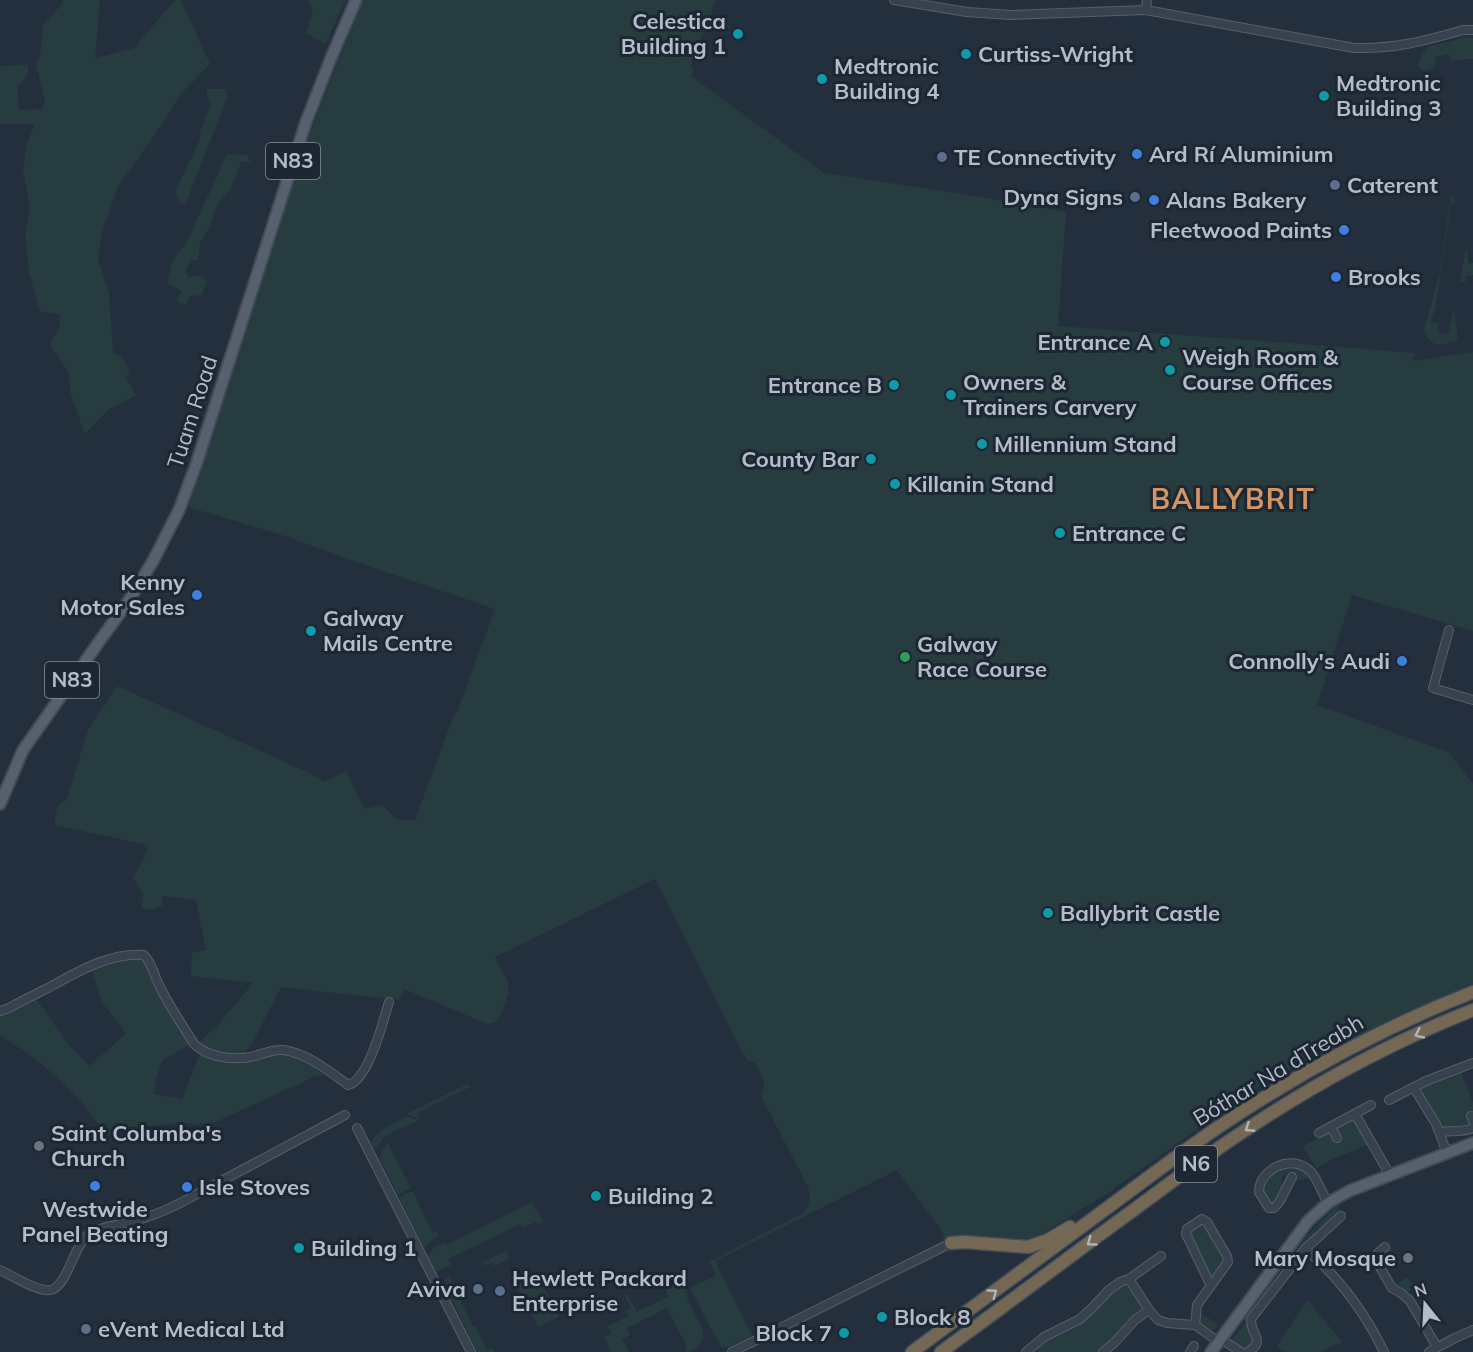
<svg xmlns="http://www.w3.org/2000/svg" width="1473" height="1352" viewBox="0 0 1473 1352" font-family="Mulish,sans-serif">
	<style>
		.green { fill: #263c3f }
		.lines { fill: none; stroke-linecap: round; stroke-linejoin: round }
		.minor-casing { stroke: #565f6c; stroke-width: 10 }
		.major-casing { stroke: #414a57; stroke-width: 14 }
		.highway-casing { stroke: #434c59; stroke-width: 15 }
		.minor { stroke: #38414e; stroke-width: 8 }
		.major { stroke: #56606e; stroke-width: 10 }
		.highway { stroke: #746855; stroke-width: 12 }
		.oneway { stroke: #aeb4bd }
		.culture-dot { fill: #0f9aa8; stroke: #1d2633; stroke-width: 2 }
		.shop-dot { fill: #3f7fe0; stroke: #1d2633; stroke-width: 2 }
		.service-dot { fill: #5c6f8a; stroke: #1d2633; stroke-width: 2 }
		.leisure-dot { fill: #2e9e5b; stroke: #1d2633; stroke-width: 2 }
		.worship-dot { fill: #6b7280; stroke: #1d2633; stroke-width: 2 }
		.labels { text-anchor: middle; stroke-width: 6; stroke-linejoin: round; paint-order: stroke }
		.shield { fill: #1d2633; stroke: #878f9c; stroke-width: 1.5 }
		.shield-label { font-size: 21px; font-weight: bold; fill: #b4bcc9 }
		.poi-label { font-size: 22px; font-weight: bold; fill: #b4bcc9; stroke: #1d2633; text-anchor: start }
		.street-label { font-size: 22px; fill: #b4bcc9; stroke: #1d2633 }
		.district-label { font-size: 28px; font-weight: bold; letter-spacing: 1.5px; fill: #d59563; stroke: #1d2633 }
	</style>
	<rect width="100%" height="100%" fill="#242f3e"/>
	<g class="green">
		<path d="M63,0h37l-5,58 39,-10 41,-48h6l29,64 -31,32 -16,27 -45,63 -17,50 -3,23 11,34 4,59c8,3 13,12 17,19l-4,5 3,8 7,11 -28,15 -23,24 -14,-39 -3,-23 -18,-28 9,-17 2,-12 -21,-4 -11,-38 -4,-40 5,-25 -7,-38 3,-24 9,-22h-35v-58l28,-1v10l-11,11 2,24 23,-1 3,-7 -9,-37 4,-8 3,-32 19,-21z"/>
		<polygon points="308,0 346,0 325,44 306,33 313,13"/>
		<path d="M363,0h353l-26,67 4,3 -3,6 133,97 145,22 97,17 -8,114 219,16 138,11 -2,8 60,-9v279l-121,-36 -35,110 131,47 25,32v200c-54,22 -107,46 -158,75l-4,-2 -28,16 -5,-1 -16,9 -6,9 -71,48 -77,55 -71,44 -15,2 -53,-2 -26,3 1,-6 -47,-64 -182,91 37,74 -23,12h-8l-31,-59 26,-13 -7,-13 94,-49c7,-8 8,-16 5,-26l-47,-91 4,-13 -11,-21 -7,-2 -16,-28v-3l-76,-150 -160,78 14,27 -1,1c2,7 -1,13 -4,20 -3,10 -6,21 -19,18l-81,-34 -5,11 -118,-13 -28,55 -11,14 -1,7c12,-1 23,-6 34,-8 19,-3 35,8 49,20l-10,2 -105,48 -28,-2 -34,3 -24,3 -19,8c-5,-14 -11,-21 -20,-32 -24,-29 -53,-50 -84,-70v-20l29,-15 7,-1 34,47 19,20 37,-32 -25,-33 -9,-31c18,-8 32,-14 53,-10l15,36 24,37 5,12 -26,15 -7,18 -2,16 28,5 17,-43 1,-9 -2,-4 19,-17 36,-43 -62,-7 1,-23 14,-3 -10,-50 -34,-4 1,10 -11,4 -10,-2 1,-13 -10,-18 10,-16 5,-16 -94,-20 4,-20 9,-5 21,-71 29,-43 188,85 19,11 22,-12 18,39 18,-4 15,14 18,1 40,-108h2l38,-103 -130,-44 -80,-29 -97,-29c38,-106 69,-213 104,-320 20,-63 46,-126 71,-187z"/>
		<polygon points="1467,37 1473,38 1473,59 1466,59 1451,61 1449,54 1435,57 1436,64 1430,70 1424,71 1418,66 1420,58 1427,47"/>
		<polygon points="207,89 226,89 227,98 186,203 181,204 175,192 199,142 201,130 211,104 207,96"/>
		<polygon points="227,154 247,155 251,162 241,162 231,189 217,205 209,229 200,242 198,260 191,261 185,271 189,277 201,276 207,281 202,295 190,296 185,305 177,301 182,291 167,284 172,261 187,242"/>
		<path d="M1451,196l4,2v5h-4l-15,102 -5,17 6,2 2,-2 -1,11 11,1 4,-24 1,-1 4,32 -21,4c-7,-4 -12,-8 -13,-16l16,-57z"/>
		<polygon points="1466,248 1469,263 1473,263 1473,275 1465,276 1466,282 1460,282"/>
		<polygon points="1461,1072 1473,1103 1473,1113 1467,1115 1470,1122 1468,1127 1445,1128 1440,1125 1421,1091 1424,1086"/>
		<polygon points="468,1084 470,1087 417,1113 419,1118 406,1114"/>
		<path d="M406,1117l13,3 -34,16 -10,13 -4,-7c7,-13 23,-18 35,-25z"/>
		<polygon points="1349,1121 1354,1121 1356,1123 1369,1144 1331,1160 1316,1168 1303,1146 1327,1133 1330,1133 1336,1140 1341,1137 1338,1132 1338,1127"/>
		<polygon points="388,1143 411,1188 398,1195 380,1159 382,1150"/>
		<path d="M1283,1167c11,0 20,1 27,10l-13,4c-3,-8 -11,-9 -16,-3 3,10 -1,17 -6,25l-5,1c-2,-4 -8,-10 -8,-14 -1,-11 14,-19 21,-23z"/>
		<polygon points="410,1192 413,1192 433,1233 438,1231 438,1236 424,1248 399,1198"/>
		<path d="M532,1202l11,20 -1,2 -6,-2 -14,6 -2,-4 -72,35 3,6 -13,6h-2l-7,-14c2,-8 8,-12 15,-15l2,3z"/>
		<polygon points="1337,1205 1341,1211 1304,1245 1248,1321 1243,1321 1306,1237"/>
		<polygon points="1201,1223 1204,1223 1224,1257 1225,1262 1214,1276 1210,1276 1189,1235 1190,1231"/>
		<path d="M1387,1242l12,19 -15,10c-4,-8 -6,-12 0,-19l2,3 4,-2 -5,-9z"/>
		<polygon points="506,1251 510,1259 494,1266 492,1262 485,1266 483,1262"/>
		<polygon points="538,1275 559,1317 538,1327 517,1285"/>
		<polygon points="449,1277 473,1326 475,1326 487,1350 493,1348 495,1352 477,1352 445,1287 445,1279"/>
		<polygon points="1408,1277 1413,1285 1410,1287 1411,1290 1406,1293 1393,1286"/>
		<path d="M674,1279l8,3 5,11v5c3,7 7,15 11,22 8,16 8,22 -8,32l-4,-1v-6l-19,-37 -40,20 3,7 -8,4 7,13h-18l-7,-15 7,-3 -3,-8 21,-10 -3,-5 5,-3 -7,-14h3l10,18 31,-15c-3,-8 -5,-15 6,-18z"/>
		<path d="M1123,1284c8,3 19,19 18,27 -17,11 -27,29 -44,41h-59l-1,-4 4,-4 42,-23 21,-23z"/>
		<polygon points="1307,1300 1342,1342 1321,1352 1285,1352 1277,1346"/>
		<polygon points="1200,1312 1218,1325 1215,1330 1212,1330 1200,1323"/>
		<polygon points="1246,1323 1248,1324 1254,1338 1253,1344 1246,1349 1243,1350 1238,1347 1232,1339"/>
	</g>
	<g class="lines">
		<g class="minor-casing">
			<g id="minor">
				<path d="M894,0l73,12 44,3 135,-5 208,38c40,1 71,-7 109,-18h10"/>
				<polyline points="1146,10 1147,0"/>
				<polyline points="1449,630 1433,688 1473,700"/>
				<path d="M0,1011l9,-3c12,-7 25,-13 37,-19 30,-16 63,-37 98,-34 8,8 10,20 15,30 10,21 23,39 35,59 15,14 41,17 61,12 9,-3 19,-7 28,-6 24,3 46,21 65,35 21,-5 35,-64 41,-83"/>
				<polyline points="1414,1088 1436,1124 1447,1153"/>
				<polyline points="1389,1100 1426,1081 1473,1063"/>
				<polyline points="1355,1114 1390,1175"/>
				<polyline points="1471,1116 1473,1121"/>
				<polyline points="1331,1127 1337,1138"/>
				<polyline points="357,1128 471,1352"/>
				<path d="M1440,1132c11,-2 22,1 33,-4"/>
				<polyline points="1319,1133 1371,1105"/>
				<path d="M1292,1177l-12,24 -6,7h-5l-10,-16c0,-23 32,-38 50,-22 8,6 13,24 19,33"/>
				<polyline points="1385,1247 1378,1253 1377,1262 1392,1288 1401,1293 1410,1301 1437,1347"/>
				<path d="M1305,1249c34,28 60,64 79,103"/>
				<path d="M0,1270c11,5 39,23 51,20 17,-5 22,-44 38,-56 14,-9 34,-9 49,-14 21,-6 40,-15 59,-26l148,-79"/>
				<polyline points="1129,1279 1149,1310 1158,1320 1167,1323 1195,1325 1219,1342"/>
				<polyline points="1195,1325 1197,1305 1228,1262 1227,1256 1207,1222 1202,1219 1187,1229 1186,1234 1211,1286"/>
				<polyline points="1221,1339 1241,1352"/>
				<polyline points="732,1352 951,1243"/>
				<polyline points="1026,1352 1044,1337 1080,1319 1091,1309 1109,1290 1120,1282 1129,1279 1161,1256"/>
				<polyline points="1103,1352 1114,1343 1135,1320 1149,1310"/>
				<polyline points="1190,1352 1194,1346"/>
				<path d="M1248,1352c19,-12 2,-17 3,-33l54,-70 36,-33"/>
				<polyline points="1429,1352 1455,1338 1473,1330"/>
			</g>
		</g>
		<g class="major-casing">
			<g id="major">
				<polyline points="0,804 23,750 101,639 128,602 153,561 179,510 196,465 306,122 331,58 356,0"/>
				<polyline points="1211,1352 1308,1221 1328,1203 1349,1191 1473,1143"/>
			</g>
		</g>
		<g class="highway-casing">
			<g id="highway">
				<polyline points="951,1243 965,1242 1028,1247 1048,1240 1070,1227"/>
				<path d="M912,1352c61,-45 122,-90 183,-135 41,-30 82,-62 125,-91 79,-53 164,-99 253,-134"/>
				<path d="M941,1352c59,-43 118,-87 176,-130 43,-31 85,-64 130,-93 71,-47 147,-88 226,-119"/>
			</g>
		</g>
		<use href="#minor" class="minor"/>
		<use href="#major" class="major"/>
		<use href="#highway" class="highway"/>
	</g>
	<defs><path id="oneway-chevron" d="M-2-3.5L2.5 0L-2 3.5" fill="none" stroke-width="1.6" stroke-linecap="round" stroke-linejoin="round" transform="scale(1.5)"/></defs>
	<g class="oneway">
		<use href="#oneway-chevron" transform="translate(1419 1034) rotate(155)"/>
		<use href="#oneway-chevron" transform="translate(1249 1128) rotate(147)"/>
		<use href="#oneway-chevron" transform="translate(1091 1242) rotate(144)"/>
		<use href="#oneway-chevron" transform="translate(993 1293) rotate(-36)"/>
	</g>
	<g class="culture-dot">
		<circle cx="738" cy="34" r="6"/>
		<circle cx="966" cy="54" r="6"/>
		<circle cx="822" cy="79" r="6"/>
		<circle cx="1324" cy="96" r="6"/>
		<circle cx="1165" cy="342" r="6"/>
		<circle cx="1170" cy="370" r="6"/>
		<circle cx="894" cy="385" r="6"/>
		<circle cx="951" cy="395" r="6"/>
		<circle cx="982" cy="444" r="6"/>
		<circle cx="871" cy="459" r="6"/>
		<circle cx="895" cy="484" r="6"/>
		<circle cx="1060" cy="533" r="6"/>
		<circle cx="311" cy="631" r="6"/>
		<circle cx="1048" cy="913" r="6"/>
		<circle cx="596" cy="1196" r="6"/>
		<circle cx="299" cy="1248" r="6"/>
		<circle cx="882" cy="1317" r="6"/>
		<circle cx="844" cy="1333" r="6"/>
	</g>
	<g class="shop-dot">
		<circle cx="1137" cy="154" r="6"/>
		<circle cx="1154" cy="200" r="6"/>
		<circle cx="1344" cy="230" r="6"/>
		<circle cx="1336" cy="277" r="6"/>
		<circle cx="197" cy="595" r="6"/>
		<circle cx="1402" cy="661" r="6"/>
		<circle cx="95" cy="1186" r="6"/>
		<circle cx="187" cy="1187" r="6"/>
	</g>
	<g class="service-dot">
		<circle cx="942" cy="157" r="6"/>
		<circle cx="1335" cy="185" r="6"/>
		<circle cx="1135" cy="197" r="6"/>
		<circle cx="478" cy="1289" r="6"/>
		<circle cx="500" cy="1291" r="6"/>
		<circle cx="86" cy="1329" r="6"/>
	</g>
	<circle class="leisure-dot" cx="905" cy="657" r="6"/>
	<g class="worship-dot">
		<circle cx="39" cy="1146" r="6"/>
		<circle cx="1408" cy="1258" r="6"/>
	</g>
	<g class="labels">
		<g class="shield">
			<rect x="266" y="143" width="54" height="36" rx="4.5"/>
			<rect x="45" y="662" width="54" height="36" rx="4.5"/>
			<rect x="1175" y="1146" width="42" height="36" rx="4.5"/>
		</g>
		<g class="shield-label">
			<text x="293" y="168">N83</text>
			<text x="72" y="687">N83</text>
			<text x="1196" y="1171">N6</text>
		</g>
		<g class="poi-label">
			<text x="726" y="29" text-anchor="end">Celestica<tspan x="726" dy="25">Building 1</tspan></text>
			<text x="978" y="62">Curtiss-Wright</text>
			<text x="834" y="74">Medtronic<tspan x="834" dy="25">Building 4</tspan></text>
			<text x="1336" y="91">Medtronic<tspan x="1336" dy="25">Building 3</tspan></text>
			<text x="1149" y="162">Ard Rí Aluminium</text>
			<text x="954" y="165">TE Connectivity</text>
			<text x="1347" y="193">Caterent</text>
			<text x="1123" y="205" text-anchor="end">Dyna Signs</text>
			<text x="1166" y="208">Alans Bakery</text>
			<text x="1332" y="238" text-anchor="end">Fleetwood Paints</text>
			<text x="1348" y="285">Brooks</text>
			<text x="1153" y="350" text-anchor="end">Entrance A</text>
			<text x="1182" y="365">Weigh Room &amp;<tspan x="1182" dy="25">Course Offices</tspan></text>
			<text x="963" y="390">Owners &amp;<tspan x="963" dy="25">Trainers Carvery</tspan></text>
			<text x="882" y="393" text-anchor="end">Entrance B</text>
			<text x="994" y="452">Millennium Stand</text>
			<text x="859" y="467" text-anchor="end">County Bar</text>
			<text x="907" y="492">Killanin Stand</text>
			<text x="1072" y="541">Entrance C</text>
			<text x="185" y="590" text-anchor="end">Kenny<tspan x="185" dy="25">Motor Sales</tspan></text>
			<text x="323" y="626">Galway<tspan x="323" dy="25">Mails Centre</tspan></text>
			<text x="917" y="652">Galway<tspan x="917" dy="25">Race Course</tspan></text>
			<text x="1390" y="669" text-anchor="end">Connolly's Audi</text>
			<text x="1060" y="921">Ballybrit Castle</text>
			<text x="51" y="1141">Saint Columba's<tspan x="51" dy="25">Church</tspan></text>
			<text x="199" y="1195">Isle Stoves</text>
			<text x="608" y="1204">Building 2</text>
			<text x="95" y="1217" text-anchor="middle">Westwide<tspan x="95" dy="25">Panel Beating</tspan></text>
			<text x="311" y="1256">Building 1</text>
			<text x="1396" y="1266" text-anchor="end">Mary Mosque</text>
			<text x="512" y="1286">Hewlett Packard<tspan x="512" dy="25">Enterprise</tspan></text>
			<text x="466" y="1297" text-anchor="end">Aviva</text>
			<text x="894" y="1325">Block 8</text>
			<text x="98" y="1337">eVent Medical Ltd</text>
			<text x="832" y="1341" text-anchor="end">Block 7</text>
		</g>
		<g class="street-label">
			<text transform="translate(192 412) rotate(-72)" y="8">Tuam Road</text>
			<text transform="translate(1278 1070) rotate(-31)" y="8">Bóthar Na dTreabh</text>
		</g>
		<g class="district-label">
			<text x="1233" y="509">BALLYBRIT</text>
		</g>
	</g>
	<g transform="translate(1425 1304) rotate(342)" stroke="#1d2633" stroke-width="4.5" paint-order="stroke">
	<path d="M0-4.5L10 22L0 15L-10 22Z" fill="#b4bcc9"/>
	<text y="-9" font-size="16" font-weight="bold" text-anchor="middle" fill="#b4bcc9">N</text>
	</g>
</svg>
